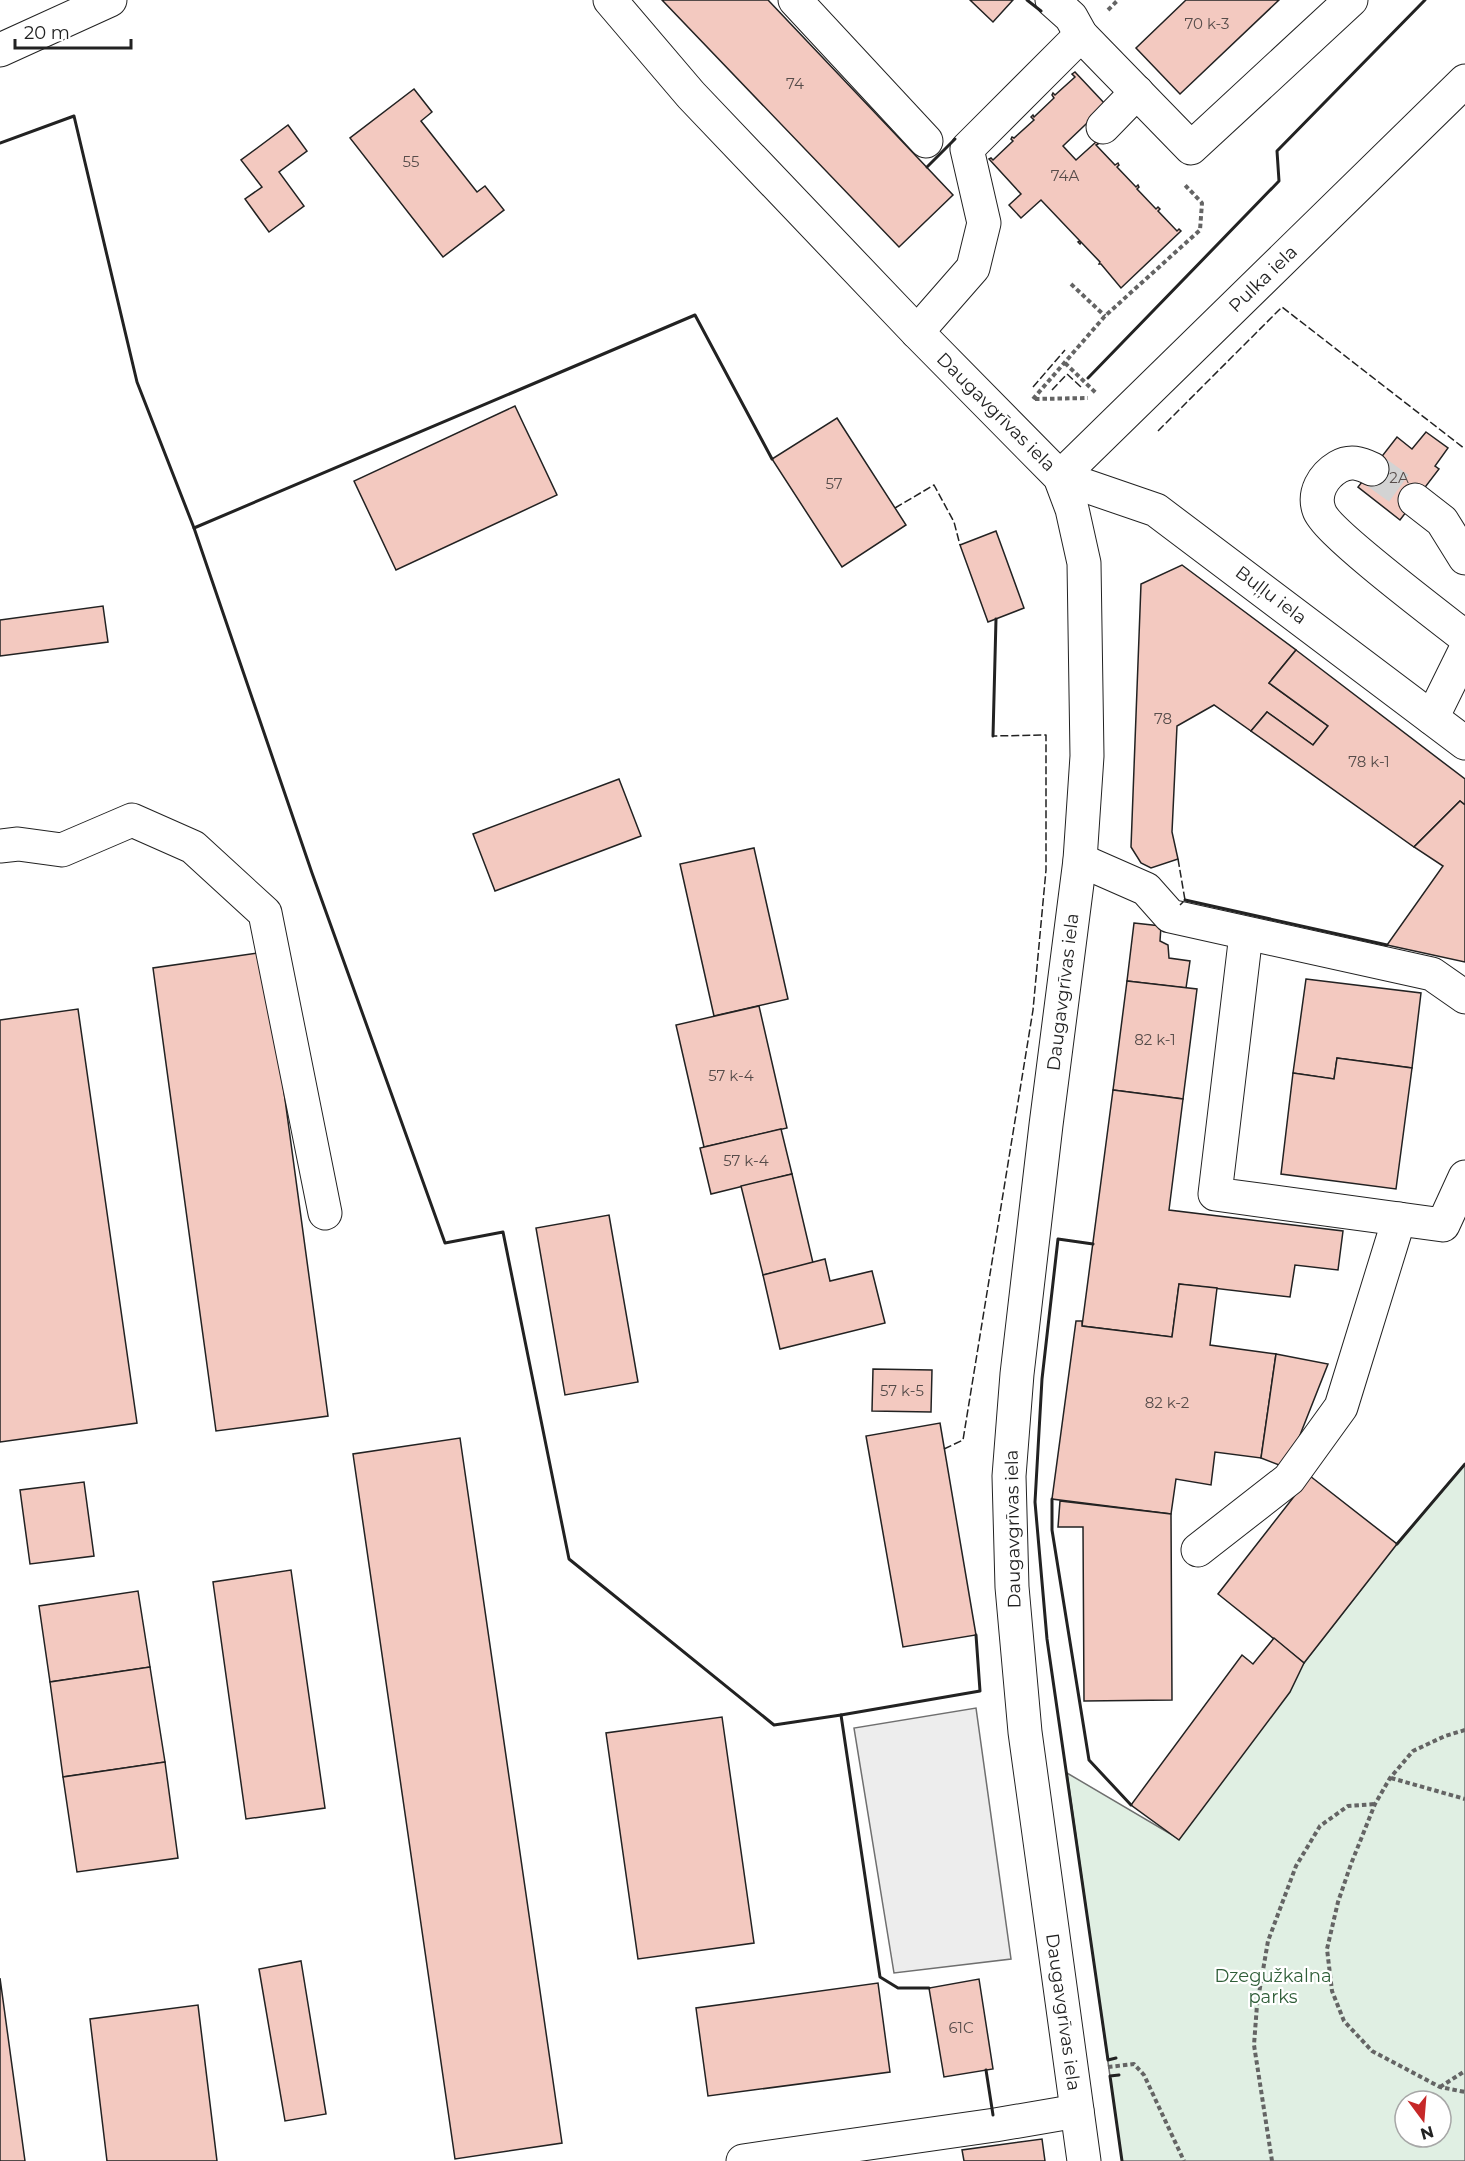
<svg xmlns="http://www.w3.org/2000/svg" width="1465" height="2161" viewBox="0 0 1465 2161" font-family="Montserrat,sans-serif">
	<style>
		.green { fill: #e0efe3; stroke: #6f6f6f; stroke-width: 1.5; fill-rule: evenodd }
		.parking { fill: #ededed; stroke: #6f6f6f; stroke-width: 1.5 }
		.building { fill: #f3c9c0; stroke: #222; stroke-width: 1.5 }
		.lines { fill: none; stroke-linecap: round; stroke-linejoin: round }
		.minor-tunnel { stroke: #d3d3d3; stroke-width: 33; stroke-dasharray: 33 16; stroke-linecap: butt }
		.minor-casing { stroke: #222; stroke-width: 35 }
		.major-casing { stroke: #222; stroke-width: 35 }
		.path { stroke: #646464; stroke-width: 4; stroke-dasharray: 4.5 3; stroke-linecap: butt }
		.minor { stroke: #fff; stroke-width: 33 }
		.major { stroke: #fff; stroke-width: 33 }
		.fence { stroke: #222; stroke-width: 1.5; stroke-dasharray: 8 3; stroke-linecap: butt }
		.wall { stroke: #222; stroke-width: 3 }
		.labels { text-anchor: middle; stroke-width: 4.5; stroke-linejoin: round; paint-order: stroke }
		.number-label { font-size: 15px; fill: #564c4a }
		.street-label { font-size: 18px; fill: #222; stroke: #fff }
		.park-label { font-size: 18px; fill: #2f5e38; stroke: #fff }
	</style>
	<rect width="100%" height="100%" fill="#fff"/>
	<path class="green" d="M1465,1464v697h-343l-55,-388 112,66 125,-176 93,-119zM1405,2101h36v36h-36z"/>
	<polygon class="parking" points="976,1708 1011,1959 894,1973 854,1728"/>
	<g class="building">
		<polygon points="662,0 768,0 953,195 899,247"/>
		<polygon points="970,0 1013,0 993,22"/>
		<polygon points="1186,0 1279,0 1180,94 1136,48"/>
		<polygon points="1075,72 1106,105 1063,146 1076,160 1097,141 1098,144 1096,145 1115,165 1118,163 1119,165 1117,167 1136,187 1138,185 1139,187 1137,189 1156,209 1158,207 1160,209 1158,211 1177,231 1179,229 1181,231 1121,288 1101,264 1099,264 1100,262 1081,242 1080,244 1078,242 1080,241 1041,200 1021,218 1009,205 1021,194 989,159 991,158 993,160 1013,141 1011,139 1012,137 1014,138 1034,120 1031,117 1033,115 1034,117 1054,98 1052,95 1053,93 1055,95 1075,77 1072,74"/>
		<polygon points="414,89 432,112 421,121 477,192 485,186 504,210 443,257 350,138"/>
		<polygon points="288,125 307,151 279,172 304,206 269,232 245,199 262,187 241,160"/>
		<polygon points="515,406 557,495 396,570 354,481"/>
		<polygon points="837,418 906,525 842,567 772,459"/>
		<polygon points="1426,432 1448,448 1435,466 1439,469 1400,520 1358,487 1397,437 1412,449"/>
		<polygon points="996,531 1024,608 988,622 960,545"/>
		<polygon points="1182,565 1296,650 1269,683 1328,726 1313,745 1267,712 1251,731 1214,705 1177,726 1172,832 1178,859 1151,868 1141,863 1131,847 1141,584"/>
		<polygon points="103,606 108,642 0,656 0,620"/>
		<polygon points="1296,650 1465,779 1465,805 1460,801 1414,847 1251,731 1267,712 1313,745 1328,726 1269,683"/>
		<polygon points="619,779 641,836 495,891 473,834"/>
		<polygon points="1460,801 1465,805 1465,962 1387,945 1443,866 1414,847"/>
		<polygon points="754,848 788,999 714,1016 680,864"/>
		<polygon points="1134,923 1161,926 1160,941 1168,945 1169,958 1190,961 1186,988 1127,981"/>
		<polygon points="265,952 328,1416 216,1431 153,968"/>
		<polygon points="1306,979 1421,993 1412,1068 1337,1058 1334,1079 1293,1073"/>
		<polygon points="1127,981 1197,989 1183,1099 1113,1090"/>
		<polygon points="759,1006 787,1128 704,1147 676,1025"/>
		<polygon points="78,1009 137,1423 0,1442 0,1020"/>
		<polygon points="1337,1058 1412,1068 1396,1189 1281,1174 1293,1073 1334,1079"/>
		<polygon points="1113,1090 1183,1099 1169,1210 1343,1231 1338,1270 1295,1265 1290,1297 1179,1284 1172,1337 1082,1326"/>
		<polygon points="781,1129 792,1174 711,1194 700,1148"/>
		<polygon points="792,1174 813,1263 763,1275 741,1186"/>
		<polygon points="609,1215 638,1382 565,1395 536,1228"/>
		<polygon points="825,1259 830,1281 872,1271 885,1323 780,1349 763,1275"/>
		<polygon points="1179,1284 1217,1288 1210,1345 1276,1354 1261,1458 1215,1452 1211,1485 1176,1479 1171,1514 1052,1499 1076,1321 1082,1321 1082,1326 1172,1337"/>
		<polygon points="1276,1354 1328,1364 1287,1468 1261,1458"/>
		<polygon points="873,1369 932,1370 931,1412 872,1411"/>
		<polygon points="940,1423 976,1635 903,1647 866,1436"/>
		<polygon points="460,1438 562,2143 455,2159 353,1454"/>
		<polygon points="1310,1476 1397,1544 1304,1663 1218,1594"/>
		<polygon points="84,1482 94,1556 30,1564 20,1490"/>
		<polygon points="1060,1501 1171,1514 1172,1700 1084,1701 1083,1527 1058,1527"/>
		<polygon points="291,1570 325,1808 246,1819 213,1582"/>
		<polygon points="138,1591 150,1667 50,1682 39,1606"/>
		<polygon points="1274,1638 1304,1663 1290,1692 1179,1840 1131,1805 1242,1655 1253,1664"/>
		<polygon points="150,1667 165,1762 63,1777 50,1682"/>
		<polygon points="722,1717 754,1943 638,1959 606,1733"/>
		<polygon points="165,1762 178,1858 77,1872 63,1777"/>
		<polygon points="301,1961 326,2114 285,2121 259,1969"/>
		<polygon points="0,1978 25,2161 0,2161"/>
		<polygon points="979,1979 993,2069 944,2077 929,1988"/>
		<polygon points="878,1983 890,2072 708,2096 696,2008"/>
		<polygon points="198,2005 217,2161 107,2161 90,2019"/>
		<polygon points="1042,2139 1045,2161 964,2161 962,2150"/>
	</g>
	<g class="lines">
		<polyline class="minor-tunnel" points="1372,469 1415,500"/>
		<g class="minor-casing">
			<g id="minor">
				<polyline points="795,0 926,141"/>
				<polyline points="1052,0 1071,17 1081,35 1191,148 1351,0"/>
				<polyline points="0,50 110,0"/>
				<polyline points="1465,81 1060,477 1156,510 1465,743"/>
				<polyline points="1103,127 1137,92"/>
				<polyline points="917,332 973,268 984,223 967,149 1081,35"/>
				<path d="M1372,469c-12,-6 -22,-9 -34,-2 -15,9 -25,26 -19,43 6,21 122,108 146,127"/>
				<polyline points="1415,500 1442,521 1465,558"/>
				<polyline points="1432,718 1465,651"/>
				<polyline points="0,846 18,844 62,850 132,820 193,847 265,913 325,1213"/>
				<polyline points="1080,860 1146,889 1170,916 1432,974 1465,997"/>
				<polyline points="1246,934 1215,1194 1443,1225 1465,1177"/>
				<polyline points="1198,1550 1289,1479 1341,1407 1399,1219"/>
				<polyline points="743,2161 995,2125 1077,2111"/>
			</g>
		</g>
		<g class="major-casing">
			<polyline id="major" points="610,0 691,95 917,332 1060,477 1072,509 1084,563 1087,756 1080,860 1046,1125 1017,1374 1009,1476 1012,1587 1025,1732 1084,2161"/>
		</g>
		<g class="path">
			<polyline points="1108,10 1118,0"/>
			<polyline points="1071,284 1105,316"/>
			<polyline points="1065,363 1096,393"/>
			<polyline points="1033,399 1105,316 1200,230 1202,203 1185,185"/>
			<polyline points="1035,399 1088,398"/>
			<polyline points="1465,1730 1445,1736 1413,1751 1390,1778 1375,1804 1351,1864 1338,1902 1327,1949 1332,1991 1344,2021 1372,2051 1440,2087 1465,2092"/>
			<polyline points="1391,1778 1465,1799"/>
			<polyline points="1108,2067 1134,2064 1144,2075 1184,2161"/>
			<polyline points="1440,2087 1465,2071"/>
			<polyline points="1272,2161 1254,2045 1257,2005 1268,1941 1296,1866 1320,1826 1348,1806 1375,1804"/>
		</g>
		<use href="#minor" class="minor"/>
		<use href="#major" class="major"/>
		<g class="fence">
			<polyline points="1033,387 1065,350"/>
			<polyline points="1052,390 1067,374 1081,387"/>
			<polyline points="1158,431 1282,307 1465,449"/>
			<polyline points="895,508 934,485 954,522 960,545"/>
			<polyline points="1178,859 1185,900 1180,905"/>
			<polyline points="944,1449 963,1440 1033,1010 1046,870 1046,735 993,736"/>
		</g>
		<g class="wall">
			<polyline points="1027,0 1041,11"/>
			<polyline points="0,143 74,116 137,382 194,528 312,873 445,1243 503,1232 569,1559 774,1725 841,1715 880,1977 898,1988 929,1988"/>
			<polyline points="927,167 955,139"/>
			<polyline points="1088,378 1279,181 1277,151 1425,0"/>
			<polyline points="194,528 695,315 772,459"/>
			<polyline points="993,736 996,619"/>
			<polyline points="1185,900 1387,945"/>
			<polyline points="1093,1244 1058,1239 1042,1379 1035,1502 1047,1639 1108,2060 1116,2058"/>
			<polyline points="1052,1499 1052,1530 1089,1760 1131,1805"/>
			<polyline points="1397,1544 1465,1464"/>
			<polyline points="841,1715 980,1691 976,1635"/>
			<polyline points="986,2070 993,2115"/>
			<polyline points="1119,2075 1110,2076 1122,2161"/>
		</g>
	</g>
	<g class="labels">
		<g class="number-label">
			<text x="1207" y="29">70 k-3</text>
			<text x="795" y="89">74</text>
			<text x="411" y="167">55</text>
			<text x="1065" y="181">74A</text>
			<text x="1399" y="483">2A</text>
			<text x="834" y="489">57</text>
			<text x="1163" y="724">78</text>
			<text x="1369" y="767">78 k-1</text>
			<text x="1155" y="1045">82 k-1</text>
			<text x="731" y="1081">57 k-4</text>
			<text x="746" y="1166">57 k-4</text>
			<text x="902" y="1396">57 k-5</text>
			<text x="1167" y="1408">82 k-2</text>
			<text x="961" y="2033">61C</text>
		</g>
		<g class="street-label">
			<text transform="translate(1263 279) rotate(-44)" y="6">Pulka iela</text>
			<text transform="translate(996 412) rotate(45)" y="6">Daugavgrīvas iela</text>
			<text transform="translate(1271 595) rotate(37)" y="6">Buļļu iela</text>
			<text transform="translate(1063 992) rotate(-83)" y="6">Daugavgrīvas iela</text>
			<text transform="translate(1013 1529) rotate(-91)" y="6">Daugavgrīvas iela</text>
			<text transform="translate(1063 2012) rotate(82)" y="6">Daugavgrīvas iela</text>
		</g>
		<g class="park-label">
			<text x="1273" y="1982">Dzegužkalna<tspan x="1273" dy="21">parks</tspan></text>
		</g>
	</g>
	<g transform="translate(1423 2119) rotate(164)"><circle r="28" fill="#ffffff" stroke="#a7a7a7" stroke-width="1.5"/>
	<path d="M0-4.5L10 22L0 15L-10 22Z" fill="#c62828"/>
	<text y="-9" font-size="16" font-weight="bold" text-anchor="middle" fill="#222222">N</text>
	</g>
	<path d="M15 39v9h116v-9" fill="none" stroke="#222222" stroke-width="3"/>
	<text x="24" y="39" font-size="18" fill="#222222" stroke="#ffffff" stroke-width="4.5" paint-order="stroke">20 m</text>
</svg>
